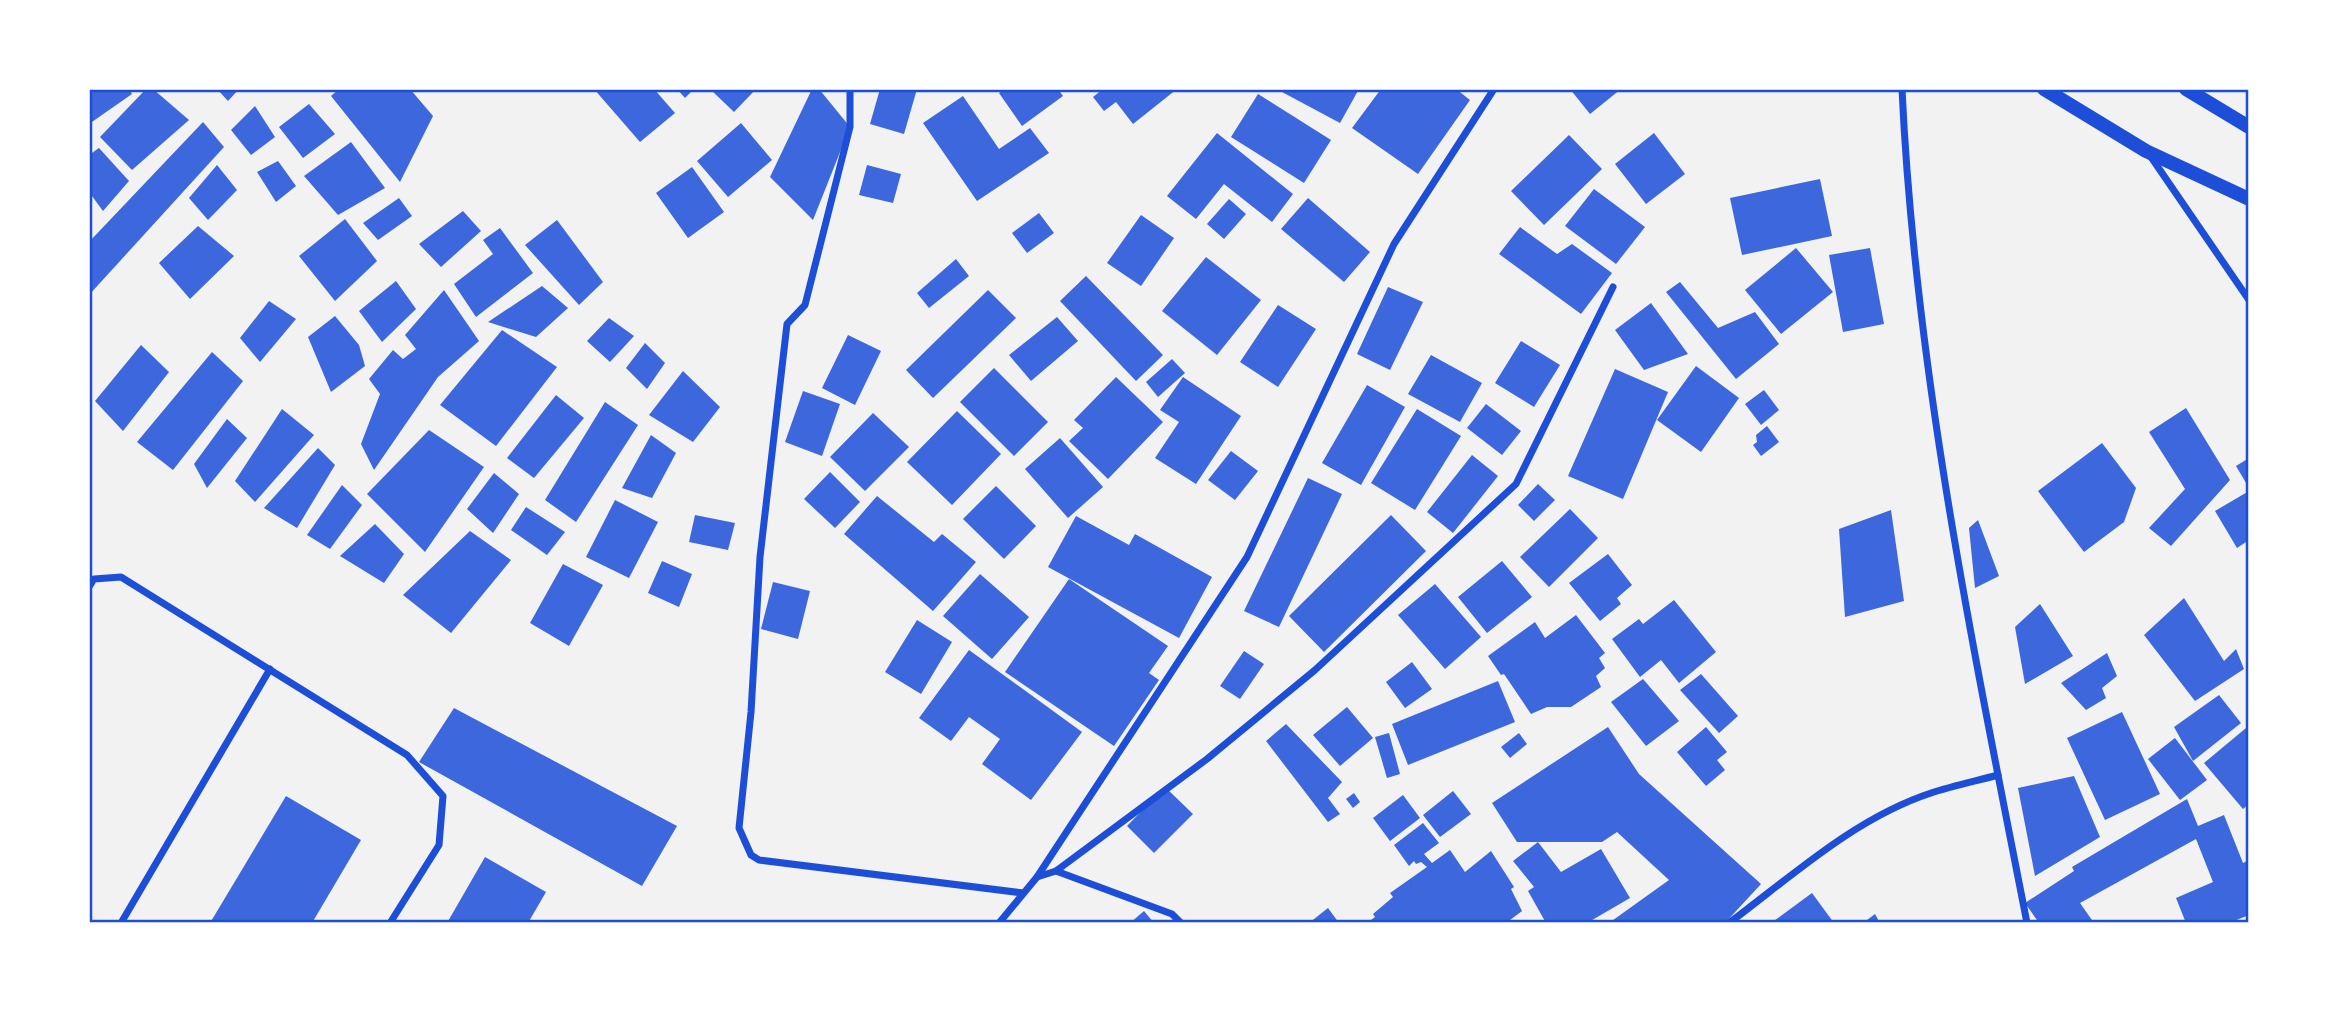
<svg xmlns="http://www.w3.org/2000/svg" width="2338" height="1012" viewBox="0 0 2338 1012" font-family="Manrope,sans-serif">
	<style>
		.building { fill: #3d67dc }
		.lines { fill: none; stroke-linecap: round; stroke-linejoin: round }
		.minor { stroke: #1d4ed8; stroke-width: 7 }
		.secondary { stroke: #1d4ed8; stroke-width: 14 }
		.neatline { fill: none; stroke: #1d4ed8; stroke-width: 2.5 }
	</style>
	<rect width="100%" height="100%" fill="#f2f2f2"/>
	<g class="building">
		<polygon points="89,89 129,89 132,94 89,124"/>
		<polygon points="146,89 153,89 189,120 132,170 100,137"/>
		<polygon points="217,89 239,89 228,101"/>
		<polygon points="339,89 410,89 433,116 400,182 331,96"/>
		<polygon points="594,89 654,89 675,113 640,142"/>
		<polygon points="677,89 694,89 685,98"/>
		<polygon points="710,89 756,89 734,112"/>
		<polygon points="812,89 819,89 850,127 813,220 770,177"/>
		<polygon points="880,89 917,89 904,134 870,124"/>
		<polygon points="1005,89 1058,89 1063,96 1022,126 999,93"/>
		<polygon points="1103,89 1177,89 1133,124 1116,102 1104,111 1093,97"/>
		<polygon points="1284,89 1359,89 1340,123 1282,92"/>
		<polygon points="1381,89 1406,92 1410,89 1456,89 1470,100 1418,174 1352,128"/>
		<polygon points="1570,89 1621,89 1590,114"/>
		<polygon points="1258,94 1331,140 1304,183 1231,137"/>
		<polygon points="963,96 999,149 1030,128 1049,153 977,201 923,123"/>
		<polygon points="309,104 335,134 303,158 279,127"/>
		<polygon points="255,106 275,137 251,155 231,130"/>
		<polygon points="203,122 224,147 89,295 89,242"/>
		<polygon points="741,123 772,160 728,197 697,161"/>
		<polygon points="1217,133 1293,194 1272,222 1224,184 1196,219 1167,196"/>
		<polygon points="1654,133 1685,174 1646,204 1615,164"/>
		<polygon points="1569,135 1602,169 1544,225 1511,191"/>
		<polygon points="351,142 385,188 338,215 304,176"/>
		<polygon points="99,148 129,181 103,211 89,192 89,155"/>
		<polygon points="278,161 296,186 276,202 257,172"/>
		<polygon points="217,165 237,190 208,220 189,198"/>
		<polygon points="867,165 901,174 893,203 859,195"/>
		<polygon points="692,167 724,212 688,238 656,193"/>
		<polygon points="1820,179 1832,236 1742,255 1730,198"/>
		<polygon points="1594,189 1645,227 1616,264 1565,226"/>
		<polygon points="399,198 412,216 378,240 363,223"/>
		<polygon points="1308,198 1370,252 1344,282 1281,229"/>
		<polygon points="1229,199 1246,214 1224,239 1207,224"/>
		<polygon points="463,211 481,231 441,267 419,244"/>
		<polygon points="1039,213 1054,233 1027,253 1012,233"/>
		<polygon points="1141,215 1174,238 1141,286 1107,263"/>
		<polygon points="345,219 377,261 335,301 299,256"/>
		<polygon points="557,220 603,282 579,305 525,245"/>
		<polygon points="198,226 234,256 190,299 159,263"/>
		<polygon points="1520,227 1557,254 1572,244 1612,273 1581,314 1499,254"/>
		<polygon points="500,228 533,273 476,317 454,284 493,254 483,240"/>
		<polygon points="1796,248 1833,292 1781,334 1745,290"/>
		<polygon points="1870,248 1884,324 1843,332 1829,255"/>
		<polygon points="1206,257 1261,300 1217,355 1162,311"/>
		<polygon points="956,259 969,276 929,308 917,293"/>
		<polygon points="1086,276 1163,355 1136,381 1060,301"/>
		<polygon points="396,281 416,309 382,342 359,311"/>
		<polygon points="1680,282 1718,328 1755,312 1779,344 1736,379 1666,292"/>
		<polygon points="542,286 568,308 536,337 488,322"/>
		<polygon points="1388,287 1423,302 1390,370 1357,354"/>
		<polygon points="444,290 479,341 438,377 374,470 361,444 380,394 369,379 393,350 403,359 416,349 405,335"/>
		<polygon points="988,290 1016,318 933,398 906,370"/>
		<polygon points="269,301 296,319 260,362 240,338"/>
		<polygon points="1651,303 1688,354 1644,370 1615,330"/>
		<polygon points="1278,305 1316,329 1278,387 1240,362"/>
		<polygon points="335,316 359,345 365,366 331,392 308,337"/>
		<polygon points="1057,317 1078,341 1031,381 1009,355"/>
		<polygon points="609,318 634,336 610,362 587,341"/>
		<polygon points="502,330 557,367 496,446 440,405"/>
		<polygon points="848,335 881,351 855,405 822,388"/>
		<polygon points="1521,341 1560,365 1534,407 1495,383"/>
		<polygon points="645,343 665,363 647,389 626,368"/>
		<polygon points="141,345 169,372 123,431 95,401"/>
		<polygon points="212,352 243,381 173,470 137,442"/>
		<polygon points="1431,355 1482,383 1460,422 1408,394"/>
		<polygon points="1172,359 1185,373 1158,397 1146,382"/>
		<polygon points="1696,366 1739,398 1701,452 1657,420"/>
		<polygon points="994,368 1048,422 1014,456 960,402"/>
		<polygon points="1615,369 1668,392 1623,499 1568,476"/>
		<polygon points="683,371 720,407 693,442 649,415"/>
		<polygon points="1116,377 1163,422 1108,479 1069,441 1083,428 1074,420"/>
		<polygon points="1183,377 1241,416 1196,484 1155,458 1179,422 1160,410"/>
		<polygon points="1367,385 1405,407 1361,485 1322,463"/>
		<polygon points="1764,390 1779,410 1761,425 1745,404"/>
		<polygon points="803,391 840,404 822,456 785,442"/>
		<polygon points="556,395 584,418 534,478 507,458"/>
		<polygon points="605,402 638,425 576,522 545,500"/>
		<polygon points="1486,404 1521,431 1502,455 1467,428"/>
		<polygon points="2186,408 2230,480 2171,546 2149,528 2185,489 2149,432"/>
		<polygon points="282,409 314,435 255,502 235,481"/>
		<polygon points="1417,409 1461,436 1415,510 1371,483"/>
		<polygon points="957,411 1001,454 952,505 907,462"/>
		<polygon points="873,413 909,447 865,491 830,457"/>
		<polygon points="227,419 247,438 207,488 194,464"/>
		<polygon points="1767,426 1779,442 1761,456 1753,445 1757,442 1756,435"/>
		<polygon points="429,430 484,467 425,552 367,494"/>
		<polygon points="651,435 676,453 652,498 622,488"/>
		<polygon points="1060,438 1103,487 1068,518 1025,469"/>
		<polygon points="2102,443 2136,488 2124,522 2084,552 2038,491"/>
		<polygon points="318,448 335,465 297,528 264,508"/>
		<polygon points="1231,451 1258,471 1235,500 1208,480"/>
		<polygon points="1472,455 1498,476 1453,533 1427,512"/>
		<polygon points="2249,458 2249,488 2236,466"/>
		<polygon points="830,472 860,502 835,528 804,499"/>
		<polygon points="494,473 519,494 493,533 467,509"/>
		<polygon points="1308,478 1342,494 1279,627 1244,611"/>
		<polygon points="1538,484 1555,500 1534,521 1518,505"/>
		<polygon points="342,485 362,505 330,549 307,535"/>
		<polygon points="996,486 1036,526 1004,559 963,519"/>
		<polygon points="2249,491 2249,540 2237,548 2215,511"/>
		<polygon points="877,496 934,542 942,534 976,562 933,611 844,534"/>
		<polygon points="615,500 658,522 629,578 586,557"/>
		<polygon points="526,507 565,532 547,555 511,530"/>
		<polygon points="1570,509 1598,538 1549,587 1520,557"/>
		<polygon points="1891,510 1904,601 1845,617 1839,529"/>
		<polygon points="695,515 735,523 728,550 689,542"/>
		<polygon points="1391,515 1426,551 1324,652 1289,616"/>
		<polygon points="1076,516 1129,545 1135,534 1212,577 1179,638 1048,567"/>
		<polygon points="1978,520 1999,576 1975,588 1969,528"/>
		<polygon points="375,524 404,554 384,583 340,556"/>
		<polygon points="470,531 511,560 451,633 403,595"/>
		<polygon points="1608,554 1632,585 1617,598 1621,604 1600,621 1569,583"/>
		<polygon points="662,561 692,574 679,607 648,593"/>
		<polygon points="1502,561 1532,597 1487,633 1458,597"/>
		<polygon points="563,564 603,585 569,646 530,623"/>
		<polygon points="980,574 1029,617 992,659 943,616"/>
		<polygon points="1069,579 1168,646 1149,673 1159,680 1114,746 1005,672"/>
		<polygon points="773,582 810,591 798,639 761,629"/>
		<polygon points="1435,584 1481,637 1445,669 1398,615"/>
		<polygon points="2184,598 2224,661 2236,649 2244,669 2195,701 2144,635"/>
		<polygon points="1674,600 1716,652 1679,683 1661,660 1640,677 1612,639 1639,619 1643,624"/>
		<polygon points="2040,604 2073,656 2025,684 2015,627"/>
		<polygon points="1576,615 1605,653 1599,658 1605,668 1596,676 1601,687 1571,707 1547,707 1531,714 1504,674 1501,675 1488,656 1535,622 1545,638"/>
		<polygon points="917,620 952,642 921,694 885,672"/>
		<polygon points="969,650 1082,732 1031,800 982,764 1000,739 969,717 951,741 919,718"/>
		<polygon points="1244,651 1264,664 1240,699 1220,686"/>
		<polygon points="2107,653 2117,676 2102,688 2106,698 2086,710 2061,683"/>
		<polygon points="1412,662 1432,689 1405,708 1386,682"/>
		<polygon points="1701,674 1738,716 1719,733 1680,690"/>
		<polygon points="1643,679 1679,721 1646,746 1611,702"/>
		<polygon points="1498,681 1515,722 1408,765 1392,724"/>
		<polygon points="2219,695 2241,723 2193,761 2174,727"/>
		<polygon points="1347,707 1373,738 1340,766 1313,735"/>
		<polygon points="454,708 677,826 642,886 419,762"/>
		<polygon points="2122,712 2160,794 2105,820 2067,738"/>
		<polygon points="1286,724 1342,782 1328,798 1340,814 1328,822 1266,741"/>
		<polygon points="1608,727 1639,774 1761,884 1725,923 1609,923 1669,880 1617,832 1602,842 1517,842 1492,803"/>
		<polygon points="1706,727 1727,752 1717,760 1725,770 1706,786 1677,752"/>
		<polygon points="2246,728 2249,732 2249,804 2243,809 2204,763"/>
		<polygon points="1389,733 1400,774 1387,778 1375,737"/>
		<polygon points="1519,733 1527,744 1510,758 1501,747"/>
		<polygon points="2175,738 2207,780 2180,800 2148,759"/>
		<polygon points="2074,776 2100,837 2035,876 2018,788"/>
		<polygon points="1165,787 1193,814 1154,853 1127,826"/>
		<polygon points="1453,791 1471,814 1440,837 1423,815"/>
		<polygon points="1354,793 1360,802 1353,808 1346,799"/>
		<polygon points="1403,795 1420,818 1390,841 1373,818"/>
		<polygon points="286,796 361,840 312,923 210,923"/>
		<polygon points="2187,799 2198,826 2224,815 2243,863 2249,860 2249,915 2229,923 2186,923 2176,898 2213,882 2196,839 2080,903 2094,923 2039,923 2025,903 2074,871 2072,867"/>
		<polygon points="1423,823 1439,843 1424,854 1432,863 1450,850 1465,872 1491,851 1514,887 1511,889 1522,911 1506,923 1367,923 1375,917 1373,914 1393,897 1390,893 1427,867 1421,862 1416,864 1414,861 1409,866 1394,845"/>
		<polygon points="1538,842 1561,872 1601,849 1630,898 1587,923 1546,923 1528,891 1534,887 1513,861"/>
		<polygon points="485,857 546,892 528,923 447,923"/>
		<polygon points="1812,893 1834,923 1771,923"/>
		<polygon points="1328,908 1339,923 1309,923"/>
		<polygon points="1144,911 1154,923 1130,923"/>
		<polygon points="1875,914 1880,923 1863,923"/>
	</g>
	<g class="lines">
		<g class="minor">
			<polyline points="850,89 850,127 805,305 787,324 760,557 751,712 739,828 751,855 759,860 1023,893"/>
			<path d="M1902,89c13,281 71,558 125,834"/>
			<polyline points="2151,157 2249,300"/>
			<polyline points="89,587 94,579 121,577 407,755 443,796 439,845 390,923"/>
			<polyline points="1056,871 1172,914 1181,923"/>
			<polyline points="1037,877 1056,871 1207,759 1315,670 1516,484 1613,287"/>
			<polyline points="121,923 270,669"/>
			<polyline points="999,923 1037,877 1247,557 1394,244 1494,89"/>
			<path d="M1729,923c63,-47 126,-105 202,-130 22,-7 45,-12 67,-18"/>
		</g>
		<g class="secondary">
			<polyline points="2044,89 2146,151 2249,199"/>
			<polyline points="2186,89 2249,127"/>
		</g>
	</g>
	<rect width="2338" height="1012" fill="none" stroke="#ffffff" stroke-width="182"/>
	<rect x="91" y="91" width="2156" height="830" class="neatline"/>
</svg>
